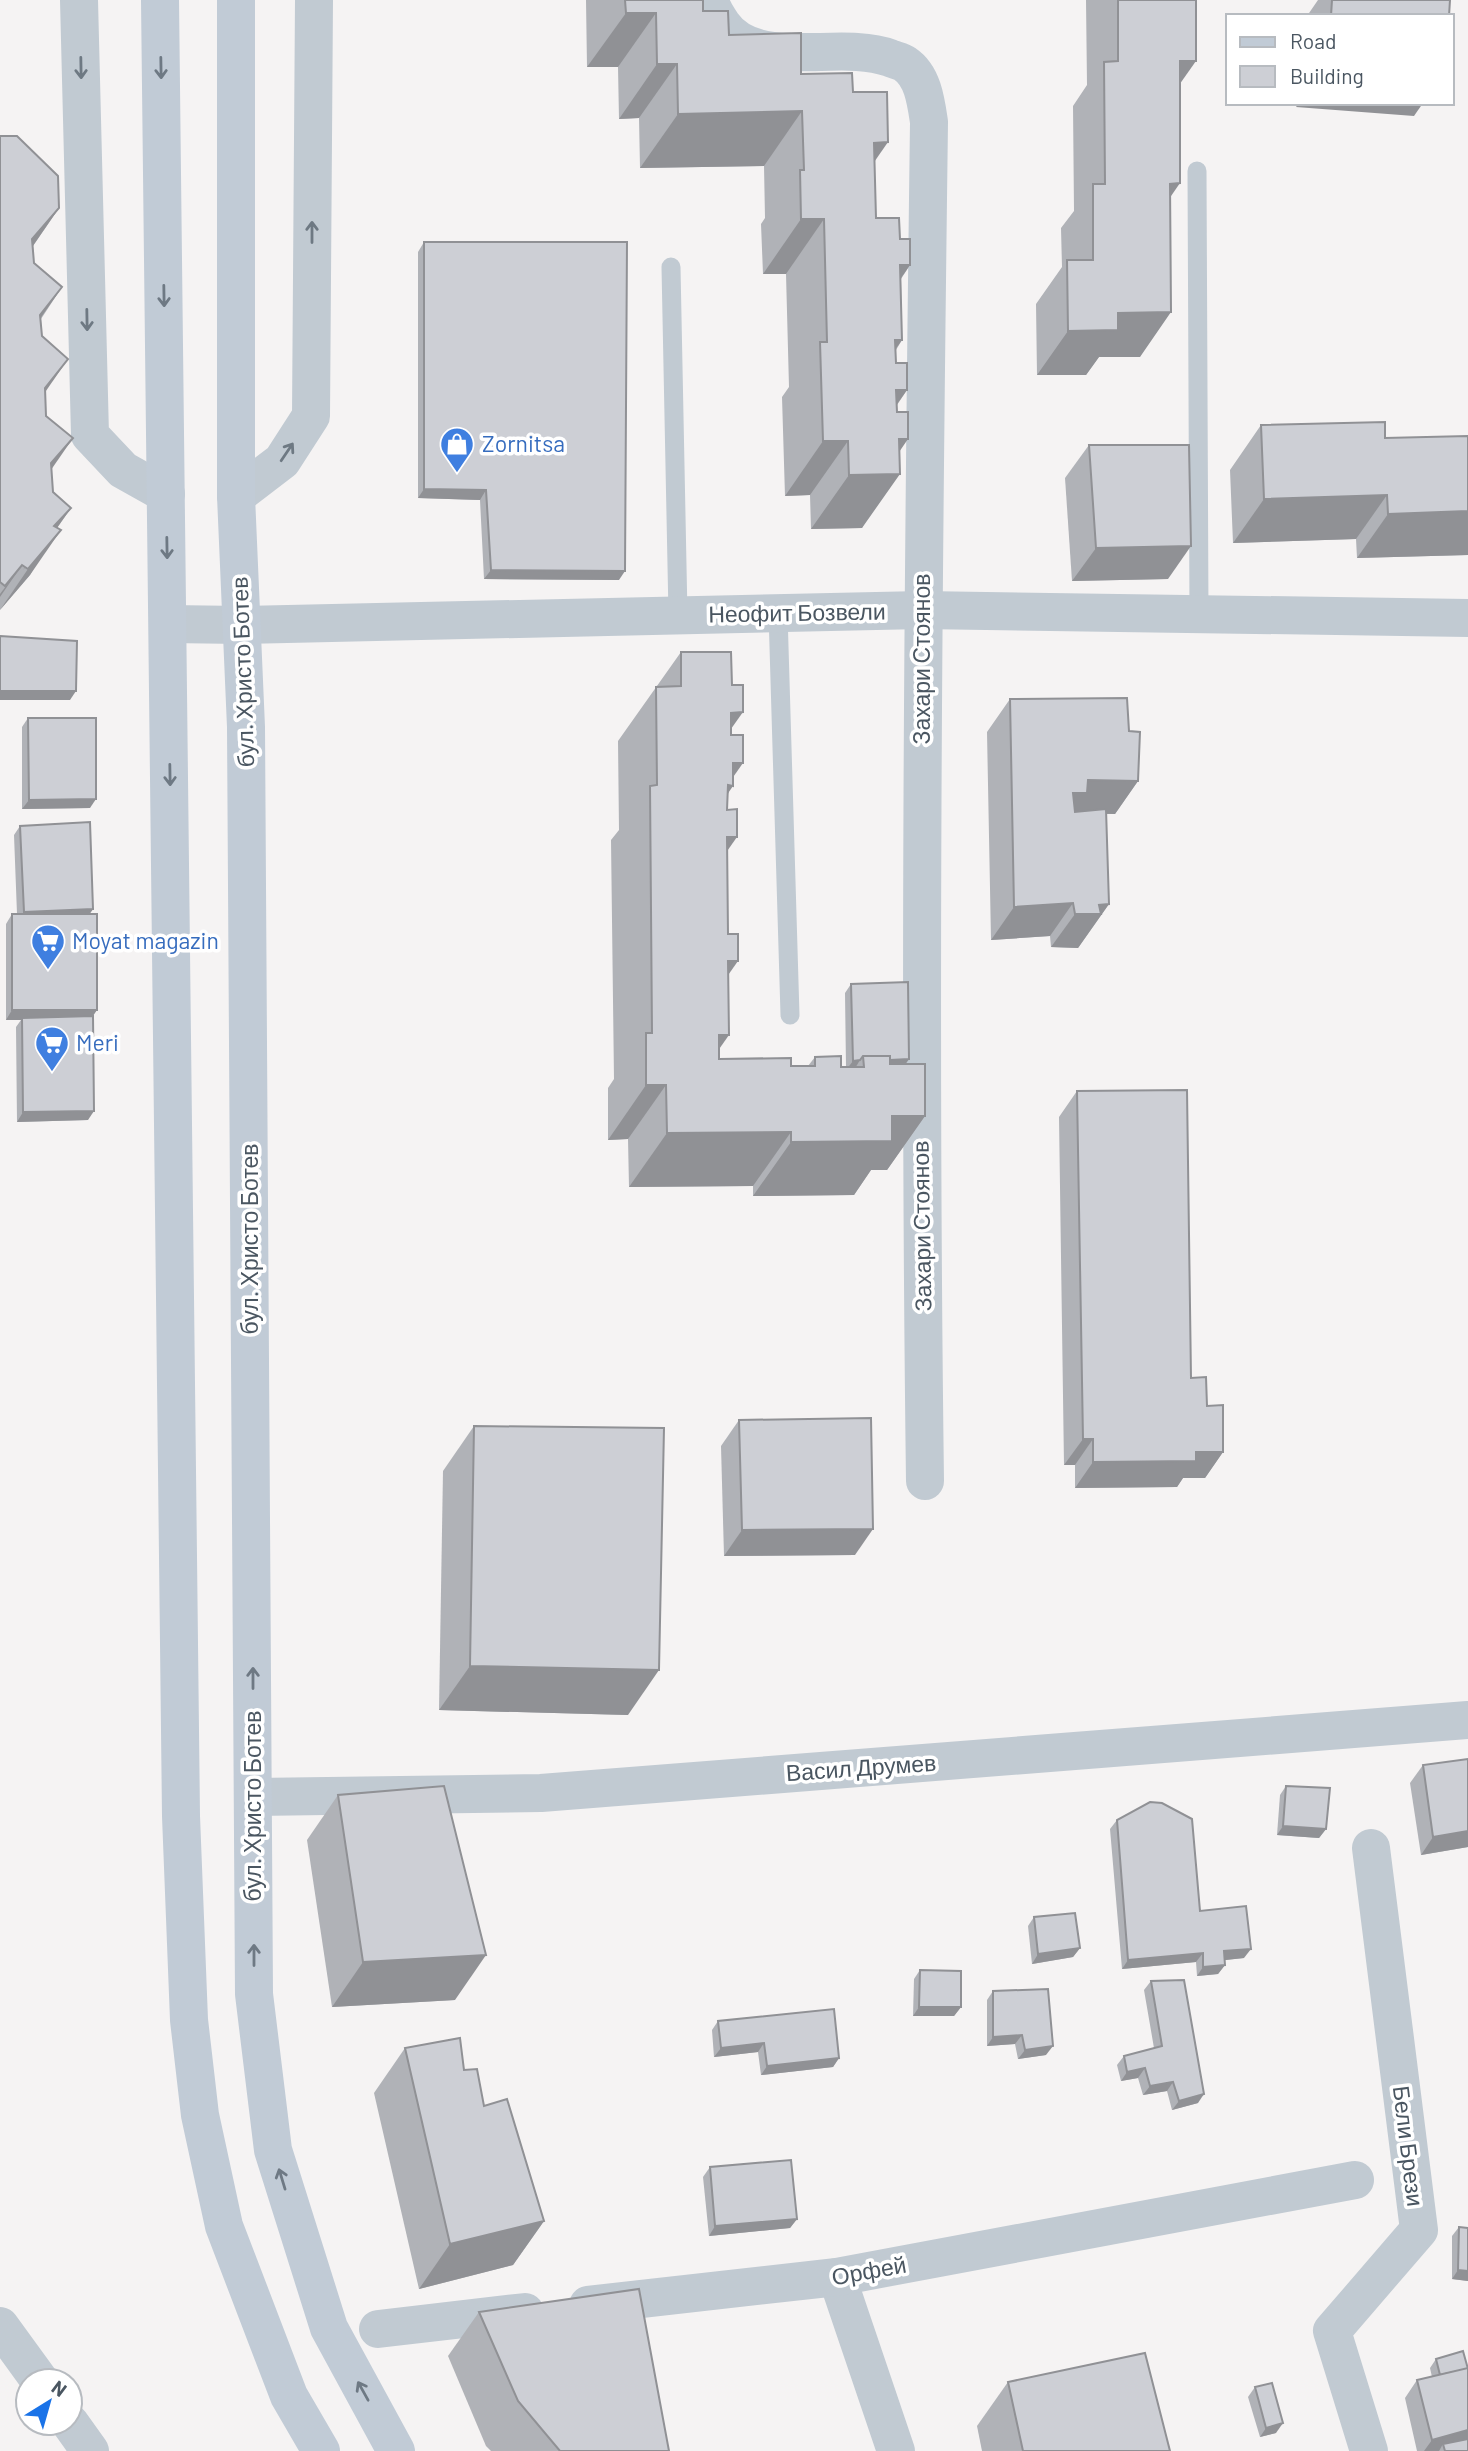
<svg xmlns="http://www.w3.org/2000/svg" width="1468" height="2451" viewBox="0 0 1468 2451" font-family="Barlow,sans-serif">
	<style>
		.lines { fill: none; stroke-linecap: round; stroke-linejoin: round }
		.lane { stroke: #c1cad2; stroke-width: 19 }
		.street { stroke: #c1cad2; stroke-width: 38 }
		.secondary { stroke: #c1cbd6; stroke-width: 38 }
		.wall { fill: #b0b2b7 }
		.shaded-wall { fill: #909195 }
		.building { fill: #cdcfd5; stroke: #909195; stroke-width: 2 }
		.oneway { stroke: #6e7983 }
		.oneway2 { stroke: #6e7984 }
		.labels { text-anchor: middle; stroke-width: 7; stroke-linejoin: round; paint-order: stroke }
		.shop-label { font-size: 23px; fill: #366cbe; stroke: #fff; text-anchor: start }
		.street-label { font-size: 23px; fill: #4a5661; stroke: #fff }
	</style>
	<rect width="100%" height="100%" fill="#f5f3f3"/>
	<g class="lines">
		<g class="lane">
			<polyline points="1197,171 1199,614"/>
			<polyline points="671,267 678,615"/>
			<polyline points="778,613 790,1015"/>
		</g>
		<g class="street">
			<polyline points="79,0 90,435 123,470 166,494"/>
			<path d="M710,0c2,10 7,16 12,24 34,49 117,15 168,34 4,2 11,3 15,6 18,12 21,38 24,58 -6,453 -10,906 -4,1359"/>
			<polyline points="236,496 282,461 311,416 314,0"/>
			<polyline points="169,624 242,625 922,610 1468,618"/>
			<polyline points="254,1797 541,1793 1468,1720"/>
			<polyline points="837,2277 896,2451"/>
			<polyline points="588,2305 837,2277 1355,2180"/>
			<polyline points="0,2326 40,2381"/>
			<polyline points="378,2329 525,2312"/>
			<polyline points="70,2423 90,2451"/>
			<polyline points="1369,2451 1332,2331 1419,2230 1371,1848"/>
		</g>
		<g class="secondary">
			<polyline points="160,0 181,1816 189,2020 200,2115 224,2226 289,2396 321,2451"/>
			<polyline points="236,0 236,496 246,727 254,1994 273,2150 329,2328 396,2451"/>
		</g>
	</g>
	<g class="wall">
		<polygon points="586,0 703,0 703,11 729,35 801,74 853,92 874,162 876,218 900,239 910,265 901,279 902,340 896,350 896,363 907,390 897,405 899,452 862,528 811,529 810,495 785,496 782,397 789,387 786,274 763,274 761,224 765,218 764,166 640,168 639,118 619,119 618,67 587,67"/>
		<polygon points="1086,0 1196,0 1180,85 1170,199 1140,357 1099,357 1086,375 1037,375 1036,304 1062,267 1061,228 1074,211 1073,106 1087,85"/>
		<polygon points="1318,0 1450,0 1449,16 1307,16"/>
		<polygon points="0,136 59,208 33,246 34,263 62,287 41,319 46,416 53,492 71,508 57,528 30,575 0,610"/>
		<polygon points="424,242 619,580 484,579 480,500 418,498 418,252"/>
		<polygon points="1261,425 1385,438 1468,436 1468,555 1357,558 1356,539 1233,543 1230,470"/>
		<polygon points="1089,445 1168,579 1072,581 1065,478"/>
		<polygon points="681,652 731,729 733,777 728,794 727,852 728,975 719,1049 719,1059 791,1066 808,1066 815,1057 841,1067 846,1067 845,993 851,984 906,1064 925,1116 887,1170 871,1170 854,1195 753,1196 753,1186 629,1187 628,1139 608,1140 608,1088 614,1079 611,840 619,830 618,741"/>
		<polygon points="1010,699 1129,731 1138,781 1115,814 1106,814 1109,904 1078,948 1051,947 1050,936 991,940 987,732"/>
		<polygon points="28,718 90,808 22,809 22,727"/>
		<polygon points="20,826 93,909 89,914 93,1016 88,1120 17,1122 16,1027 21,1020 6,1020 6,924 12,914 17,914 14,835"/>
		<polygon points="1077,1091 1191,1378 1207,1406 1223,1452 1205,1478 1183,1478 1177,1487 1075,1488 1075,1465 1064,1465 1059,1117"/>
		<polygon points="739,1420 855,1555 724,1556 721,1446"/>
		<polygon points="474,1426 628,1715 439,1710 443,1471"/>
		<polygon points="1423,1765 1468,1847 1421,1855 1410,1783"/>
		<polygon points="1286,1786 1326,1829 1319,1838 1277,1835 1280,1795"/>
		<polygon points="338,1795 455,2000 332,2007 307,1840"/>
		<polygon points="1117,1820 1200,1911 1244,1958 1224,1960 1225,1965 1218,1974 1197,1976 1196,1962 1122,1969 1110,1829"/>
		<polygon points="1034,1917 1080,1948 1073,1957 1032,1964 1028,1926"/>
		<polygon points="920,1970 961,2007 954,2016 913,2016 914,1979"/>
		<polygon points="1151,1981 1198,2103 1172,2110 1167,2091 1143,2095 1138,2078 1121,2081 1117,2065 1124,2056 1154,2048 1144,1990"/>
		<polygon points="993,1991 1046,2055 1018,2059 1015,2044 987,2046 987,2000"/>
		<polygon points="718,2021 839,2058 833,2067 761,2075 758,2052 714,2057 712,2030"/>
		<polygon points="405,2048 464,2070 544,2221 513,2265 419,2289 374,2093"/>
		<polygon points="710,2167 797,2219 790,2228 709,2236 703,2177"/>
		<polygon points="1459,2227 1468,2228 1468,2281 1452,2279 1452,2236"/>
		<polygon points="479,2312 669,2451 491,2451 486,2446 448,2356"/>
		<polygon points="1436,2359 1468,2451 1417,2451 1405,2398 1417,2380 1432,2377 1430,2368"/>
		<polygon points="1008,2382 1170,2451 982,2451 977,2426"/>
		<polygon points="1255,2387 1276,2433 1260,2437 1248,2397"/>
	</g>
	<g class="shaded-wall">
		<polygon points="626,13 656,13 618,67 587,67"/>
		<polygon points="1180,61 1196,61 1165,105"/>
		<polygon points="657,64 677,64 639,118 619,119"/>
		<polygon points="1299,103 1423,103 1414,116 1296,107"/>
		<polygon points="802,111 764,166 640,168 678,114"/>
		<polygon points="888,142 850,197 874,143"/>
		<polygon points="1180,183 1149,228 1170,184"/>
		<polygon points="59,208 28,253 32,239"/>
		<polygon points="801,219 824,219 786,274 763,274"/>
		<polygon points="900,265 910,265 872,320"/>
		<polygon points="62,287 31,332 40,315"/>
		<polygon points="1171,312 1140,357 1099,357 1086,375 1037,375 1068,331 1118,313"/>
		<polygon points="895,340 902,340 864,394"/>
		<polygon points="68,359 37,404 45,388"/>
		<polygon points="896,390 907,390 869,444"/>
		<polygon points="73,438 42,483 51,463"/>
		<polygon points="899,439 908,439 884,474 900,474 862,528 811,529 849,475"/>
		<polygon points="823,441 848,441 810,495 785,496"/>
		<polygon points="424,489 486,490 480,500 418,498"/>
		<polygon points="1387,495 1356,539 1233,543 1264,499"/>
		<polygon points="71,508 40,552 23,570 54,526"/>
		<polygon points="1468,511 1468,555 1357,558 1388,514"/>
		<polygon points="61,530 30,575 0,610 28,569"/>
		<polygon points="1191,546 1168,579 1072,581 1096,548"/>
		<polygon points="22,565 0,597 0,594"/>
		<polygon points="491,570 625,571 619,580 484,579"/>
		<polygon points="0,691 76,691 70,700 0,700"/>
		<polygon points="743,712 704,767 731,713"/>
		<polygon points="733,763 743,763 705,817"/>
		<polygon points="1088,780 1138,781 1115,814 1073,813 1073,793"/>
		<polygon points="728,785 733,786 695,841"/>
		<polygon points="96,799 90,808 22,809 29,800"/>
		<polygon points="727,837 737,837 699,891"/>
		<polygon points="1073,903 1050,936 991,940 1014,907"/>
		<polygon points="1109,904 1078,948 1051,947 1075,914 1099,905"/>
		<polygon points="93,909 87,918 17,922 24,912"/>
		<polygon points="728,961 738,961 700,1015"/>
		<polygon points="12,1010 97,1010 91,1019 22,1018 21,1020 6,1020"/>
		<polygon points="719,1035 729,1035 691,1089"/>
		<polygon points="909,1059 903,1068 864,1067 864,1060"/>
		<polygon points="860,1060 854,1070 846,1070 853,1061"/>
		<polygon points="646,1085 666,1085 628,1139 608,1140"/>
		<polygon points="94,1111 88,1120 17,1122 23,1112"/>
		<polygon points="892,1116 925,1116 887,1170 871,1170 854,1195 753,1196 791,1142"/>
		<polygon points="791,1132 753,1186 629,1187 667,1133"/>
		<polygon points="1083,1439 1093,1439 1075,1465 1064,1465"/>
		<polygon points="1196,1452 1223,1452 1205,1478 1183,1478 1177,1487 1075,1488 1093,1462"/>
		<polygon points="873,1529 855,1555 724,1556 742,1530"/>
		<polygon points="470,1666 659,1670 628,1715 439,1710"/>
		<polygon points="1283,1826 1326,1829 1319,1838 1277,1835"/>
		<polygon points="1468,1831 1468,1847 1421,1855 1433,1837"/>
		<polygon points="1080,1948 1073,1957 1032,1964 1038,1954"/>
		<polygon points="1251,1949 1244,1958 1217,1961 1224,1951"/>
		<polygon points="1203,1953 1196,1962 1122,1969 1128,1960"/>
		<polygon points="486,1955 455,2000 332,2007 363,1962"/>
		<polygon points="1225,1965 1218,1974 1197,1976 1203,1967"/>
		<polygon points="919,2007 961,2007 954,2016 913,2016"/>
		<polygon points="1022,2035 1015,2044 987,2046 993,2037"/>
		<polygon points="764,2043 758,2052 714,2057 721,2048"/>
		<polygon points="1053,2046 1046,2055 1018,2059 1025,2050"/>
		<polygon points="839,2058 833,2067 761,2075 767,2066"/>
		<polygon points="1145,2068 1138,2078 1121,2081 1127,2072"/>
		<polygon points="1173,2082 1167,2091 1143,2095 1150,2086"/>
		<polygon points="1204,2094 1198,2103 1172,2110 1179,2101"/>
		<polygon points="797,2219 790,2228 709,2236 715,2226"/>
		<polygon points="544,2221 513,2265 419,2289 450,2244"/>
		<polygon points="1458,2270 1468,2271 1468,2281 1452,2279"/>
		<polygon points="1283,2423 1276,2433 1260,2437 1266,2428"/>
		<polygon points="1468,2430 1468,2445 1443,2444 1439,2451 1424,2451 1432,2440"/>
	</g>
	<g class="building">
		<polygon points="625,0 703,0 703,11 728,11 729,35 801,33 801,74 852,73 853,92 887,92 888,142 874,143 876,218 899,218 900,239 910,239 910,265 900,265 902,340 895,340 896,363 907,363 907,390 896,390 897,412 908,412 908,439 899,439 900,474 849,475 848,441 823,441 820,342 827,342 824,219 801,219 800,170 804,170 802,111 678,114 677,64 657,64 656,13 626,13"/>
		<polygon points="1118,0 1196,0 1196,61 1180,61 1180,183 1170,184 1171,312 1118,313 1118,330 1068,331 1067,260 1093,260 1093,184 1105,184 1104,62 1118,61"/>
		<polygon points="1332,0 1450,0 1449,16 1331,16"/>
		<polygon points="0,136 17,136 58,176 59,208 32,239 34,263 62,287 40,315 42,336 68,359 45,388 46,416 73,438 51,463 53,492 71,508 54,526 61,530 28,569 22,565 5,586 0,582"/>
		<polygon points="424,242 627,242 625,571 491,570 486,490 424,489"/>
		<polygon points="1385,422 1385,438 1468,436 1468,511 1388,514 1387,495 1264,499 1261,425"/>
		<polygon points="1089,445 1189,445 1191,546 1096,548"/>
		<polygon points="0,636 77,641 76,691 0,691"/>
		<polygon points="681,652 731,652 732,685 743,685 743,712 731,713 731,735 743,735 743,763 733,763 733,786 728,785 727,810 737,809 737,837 727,837 728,934 738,934 738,961 728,961 729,1035 719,1035 719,1059 791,1058 791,1066 815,1066 815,1057 841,1056 841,1067 864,1067 863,1056 890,1056 890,1064 925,1064 925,1116 892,1116 892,1141 791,1142 791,1132 667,1133 666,1085 646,1085 646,1033 652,1033 650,786 657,785 656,687 681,686"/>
		<polygon points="1127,698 1129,731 1140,732 1138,781 1088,780 1087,793 1073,793 1075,812 1106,809 1109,904 1099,905 1101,914 1075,914 1073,903 1014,907 1010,699"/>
		<polygon points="28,718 96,718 96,799 29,800"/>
		<polygon points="90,822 93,909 24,912 20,826"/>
		<rect x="12" y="914" width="85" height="96"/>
		<polygon points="908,982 909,1059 890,1060 890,1056 863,1056 860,1060 853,1061 851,984"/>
		<polygon points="93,1016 94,1111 23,1112 22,1018"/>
		<polygon points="1187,1090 1191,1378 1206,1377 1207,1406 1223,1405 1223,1452 1196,1452 1196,1461 1093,1462 1093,1439 1083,1439 1077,1091"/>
		<polygon points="871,1418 873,1529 742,1530 739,1420"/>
		<polygon points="474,1426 664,1428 659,1670 470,1666"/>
		<polygon points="1468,1759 1468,1831 1433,1837 1423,1765"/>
		<polygon points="444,1786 486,1955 363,1962 338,1795"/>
		<polygon points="1286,1786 1330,1788 1326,1829 1283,1826"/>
		<polygon points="1150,1802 1162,1803 1192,1819 1200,1911 1246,1906 1251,1949 1224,1951 1225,1965 1203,1967 1203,1953 1128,1960 1117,1820"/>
		<polygon points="1075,1913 1080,1948 1038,1954 1034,1917"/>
		<polygon points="920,1970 961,1971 961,2007 919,2007"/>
		<polygon points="1184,1980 1204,2094 1179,2101 1173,2082 1150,2086 1145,2068 1127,2072 1124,2056 1162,2046 1151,1981"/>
		<polygon points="1048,1989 1053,2046 1025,2050 1022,2035 993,2037 993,1991"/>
		<polygon points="834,2009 839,2058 767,2066 764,2043 721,2048 718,2021"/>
		<polygon points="460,2038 464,2070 477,2069 484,2106 507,2099 544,2221 450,2244 405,2048"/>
		<polygon points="791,2160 797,2219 715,2226 710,2167"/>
		<polygon points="1459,2227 1468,2228 1468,2271 1458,2270"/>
		<polygon points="639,2289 669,2451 560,2451 518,2401 479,2312"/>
		<polygon points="1463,2351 1468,2369 1440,2375 1436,2359"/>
		<polygon points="1145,2353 1170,2451 1023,2451 1008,2382"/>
		<polygon points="1468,2368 1468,2430 1432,2440 1417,2380"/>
		<polygon points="1272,2383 1283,2423 1266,2428 1255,2387"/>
		<polygon points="1468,2439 1468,2451 1445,2451 1443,2444"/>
	</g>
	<defs><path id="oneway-shaft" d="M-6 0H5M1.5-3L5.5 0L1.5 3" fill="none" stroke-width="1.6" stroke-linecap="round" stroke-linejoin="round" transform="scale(1.75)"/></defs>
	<g class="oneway">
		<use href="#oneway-shaft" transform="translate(81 68) rotate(89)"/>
		<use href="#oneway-shaft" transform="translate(312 232) rotate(-90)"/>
		<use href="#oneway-shaft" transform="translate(87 320) rotate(89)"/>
		<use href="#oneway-shaft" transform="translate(287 452) rotate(-56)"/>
	</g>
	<g class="oneway2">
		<use href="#oneway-shaft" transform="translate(161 68) rotate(89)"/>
		<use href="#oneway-shaft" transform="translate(164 296) rotate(89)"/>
		<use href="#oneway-shaft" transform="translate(167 548) rotate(89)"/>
		<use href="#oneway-shaft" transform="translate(170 775) rotate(89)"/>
		<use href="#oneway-shaft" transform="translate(253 1678) rotate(-90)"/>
		<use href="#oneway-shaft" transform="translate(254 1955) rotate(-90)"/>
		<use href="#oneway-shaft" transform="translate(282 2179) rotate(-107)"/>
		<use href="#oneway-shaft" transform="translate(363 2391) rotate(-119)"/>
	</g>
	<defs>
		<g id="shop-pin" transform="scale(1.75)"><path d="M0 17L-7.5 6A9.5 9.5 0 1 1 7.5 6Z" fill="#3f7fe0" stroke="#fff"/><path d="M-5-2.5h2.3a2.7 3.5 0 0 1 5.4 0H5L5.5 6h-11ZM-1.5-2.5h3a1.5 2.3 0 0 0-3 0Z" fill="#fff"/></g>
		<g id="supermarket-pin" transform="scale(1.75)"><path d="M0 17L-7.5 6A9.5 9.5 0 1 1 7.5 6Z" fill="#3f7fe0" stroke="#fff"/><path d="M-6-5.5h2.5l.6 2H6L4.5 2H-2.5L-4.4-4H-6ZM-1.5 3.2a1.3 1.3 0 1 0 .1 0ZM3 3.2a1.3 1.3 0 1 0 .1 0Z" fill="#fff"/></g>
	</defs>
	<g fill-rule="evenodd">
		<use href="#shop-pin" x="457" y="444"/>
		<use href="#supermarket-pin" x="48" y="941"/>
		<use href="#supermarket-pin" x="52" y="1043"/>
	</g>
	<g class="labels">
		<g class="shop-label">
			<text x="482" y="452">Zornitsa</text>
			<text x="72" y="949">Moyat magazin</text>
			<text x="76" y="1051">Meri</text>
		</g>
		<g class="street-label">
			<text transform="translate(797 613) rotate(-1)" y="8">Неофит Бозвели</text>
			<text transform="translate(922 659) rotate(-90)" y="8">Захари Стоянов</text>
			<text transform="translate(243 672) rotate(-92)" y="8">бул. Христо Ботев</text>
			<text transform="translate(922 1226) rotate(-91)" y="8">Захари Стоянов</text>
			<text transform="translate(250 1239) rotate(-90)" y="8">бул. Христо Ботев</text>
			<text transform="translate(861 1768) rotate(-4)" y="8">Васил Друмев</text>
			<text transform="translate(253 1806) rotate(-90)" y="8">бул. Христо Ботев</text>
			<text transform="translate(1408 2146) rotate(83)" y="8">Бели Брези</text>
			<text transform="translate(869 2271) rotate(-10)" y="8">Орфей</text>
		</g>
	</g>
	<rect x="1226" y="14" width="228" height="91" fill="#ffffff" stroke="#b7bbc0" stroke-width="2"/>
	<rect x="1240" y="37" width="35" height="10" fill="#c1cbd6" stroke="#b7bbc0" stroke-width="2"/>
	<text x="1290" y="49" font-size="21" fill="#4a5661">Road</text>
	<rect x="1240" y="66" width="35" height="21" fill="#cdcfd5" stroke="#b7bbc0" stroke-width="2"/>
	<text x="1290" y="84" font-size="21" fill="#4a5661">Building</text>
	<g transform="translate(49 2402) rotate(37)"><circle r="33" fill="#ffffff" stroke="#b7bbc0" stroke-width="2"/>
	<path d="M0-5L12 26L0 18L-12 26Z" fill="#1a73e8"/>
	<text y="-10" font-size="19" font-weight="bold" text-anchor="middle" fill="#4a5661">N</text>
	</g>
</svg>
